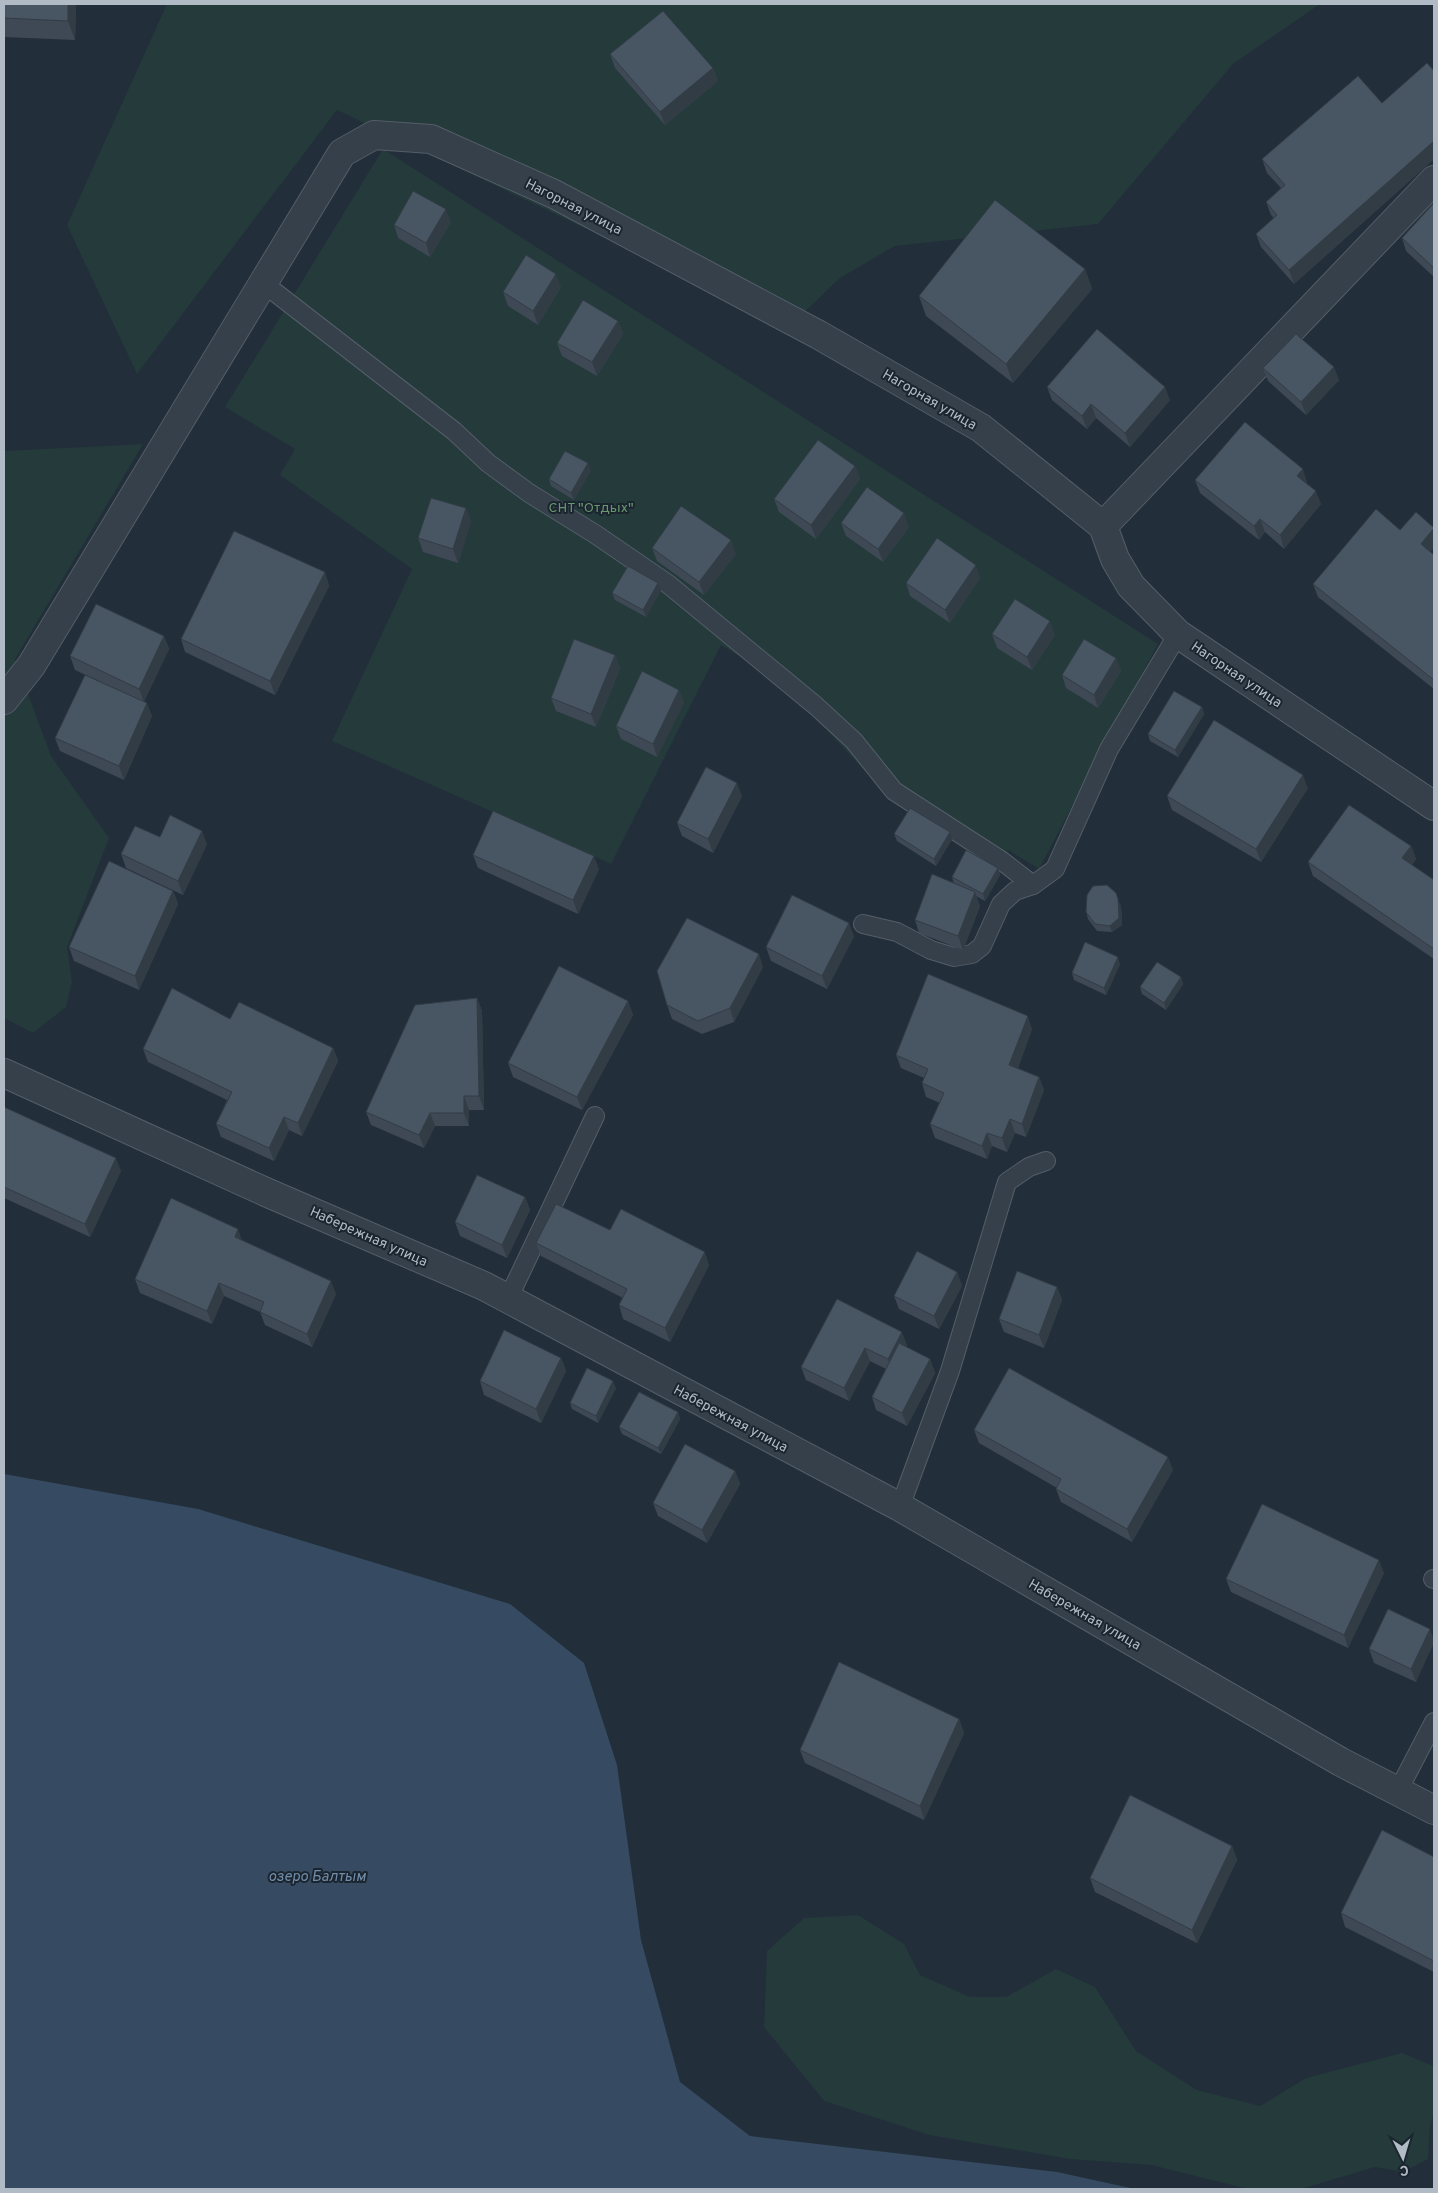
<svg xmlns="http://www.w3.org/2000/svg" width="1438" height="2193" viewBox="0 0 1438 2193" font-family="Overpass,sans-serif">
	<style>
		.green { fill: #243a3b }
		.water { fill: #364b61 }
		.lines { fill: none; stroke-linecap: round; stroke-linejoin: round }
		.lane-casing { stroke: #545e68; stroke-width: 20 }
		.street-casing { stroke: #545e68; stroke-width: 30 }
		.lane { stroke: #36404a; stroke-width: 18 }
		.street { stroke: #36404a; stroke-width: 28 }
		.wall { fill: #3e4955 }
		.shaded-wall { fill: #323c45 }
		.building { fill: #485563; stroke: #323c45 }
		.labels { text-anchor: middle; stroke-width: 4; stroke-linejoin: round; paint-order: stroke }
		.street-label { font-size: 14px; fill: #b1bbc6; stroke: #1b252f }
		.park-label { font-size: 14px; fill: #68976f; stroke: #1b252f }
		.water-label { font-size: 15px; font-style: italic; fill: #718daa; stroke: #1b252f }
	</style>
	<rect width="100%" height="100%" fill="#222e3a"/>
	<g class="green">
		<polygon points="167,4 1320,4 1233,64 1098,224 895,246 840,278 790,326 337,110 137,374 67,225"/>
		<polygon points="383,149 1158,644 1039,869 1008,850 1002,861 881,788 806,708 747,661 721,645 611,864 332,741 412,569 280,475 295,449 225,407"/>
		<polygon points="143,444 15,659 51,756 109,838 67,947 72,982 66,1007 33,1033 4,1018 4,451"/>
		<polygon points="858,1915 904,1944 920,1975 970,1997 1006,1997 1056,1969 1095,1987 1136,2051 1197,2090 1260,2106 1306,2078 1402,2053 1433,2066 1434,2113 1430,2125 1428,2159 1403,2172 1375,2167 1301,2189 1244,2188 1151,2165 1070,2159 929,2135 824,2101 764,2027 767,1951 804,1918"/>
	</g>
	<polygon class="water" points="4,1474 198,1509 510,1604 584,1663 617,1765 641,1940 680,2082 750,2136 1057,2172 1135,2189 4,2189"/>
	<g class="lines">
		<g class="lane-casing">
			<g id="lane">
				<polyline points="263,283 454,431 488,463 529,493 595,534 668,584 816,706 854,741 894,791 1002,861 1033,885"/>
				<polyline points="863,924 897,932 931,950 954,957 972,954 982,946 1001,904 1015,891 1033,885 1055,869 1109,749 1178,634"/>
				<polyline points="508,1299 595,1116"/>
				<polyline points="900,1507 950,1371 1007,1182 1029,1167 1046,1161"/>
				<polyline points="1433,1579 1434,1579"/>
				<polyline points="1398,1791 1434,1722"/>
			</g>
		</g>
		<g class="street-casing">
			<g id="street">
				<polyline points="1103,526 1434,180"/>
				<polyline points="4,700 31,666 342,153 374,135 431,139 554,194 819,335 981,428 1103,526 1115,559 1131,586 1178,634 1434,806"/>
				<polyline points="4,1073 268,1193 484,1286 900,1507 1341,1762 1434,1810"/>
			</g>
		</g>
		<use href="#lane" class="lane"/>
		<use href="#street" class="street"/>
	</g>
	<g class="wall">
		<polygon points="4,4 76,4 75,40 4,37"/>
		<polygon points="610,54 713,68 718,81 665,125 615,68"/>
		<polygon points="1434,71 1434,159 1294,284 1261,247 1256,234 1274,218 1271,215 1266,202 1281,188 1267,173 1262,159 1382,103"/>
		<polygon points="1434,203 1434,277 1406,251 1402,238"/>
		<polygon points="451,222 430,257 398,238 394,225"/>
		<polygon points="1085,269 1092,289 1013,383 926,316 919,296"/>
		<polygon points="561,287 538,325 508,306 503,292"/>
		<polygon points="618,321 623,334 597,376 562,356 557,343"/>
		<polygon points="1263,368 1339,380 1306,415 1268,381"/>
		<polygon points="1047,387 1170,400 1130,447 1096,418 1087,429 1052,400"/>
		<polygon points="855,466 860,479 816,539 779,512 774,499"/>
		<polygon points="591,470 574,500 551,486 549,479"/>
		<polygon points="1195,480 1307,482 1306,483 1321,504 1284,549 1265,532 1259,540 1200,493"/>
		<polygon points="466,508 471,522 458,563 423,552 418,538"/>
		<polygon points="841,523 909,527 883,562 846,536"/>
		<polygon points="1400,530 1434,547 1430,552 1434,555 1434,689 1318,597 1313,584"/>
		<polygon points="652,548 736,554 704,595 657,561"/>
		<polygon points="325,572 329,586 275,695 185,652 181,639"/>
		<polygon points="980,578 950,623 910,596 906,583"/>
		<polygon points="661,590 646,617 615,600 612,593"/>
		<polygon points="992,634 1055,635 1032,670 997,648"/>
		<polygon points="164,636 169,649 144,701 152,716 124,780 60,751 55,738 101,682 75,670 70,656"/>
		<polygon points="615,655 620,669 596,727 556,711 551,698"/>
		<polygon points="1116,658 1121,671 1098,708 1066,688 1062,675"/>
		<polygon points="679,690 684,703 657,757 621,739 616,726"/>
		<polygon points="1202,707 1204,714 1178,757 1150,741 1148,734"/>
		<polygon points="1308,788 1261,862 1172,810 1167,796"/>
		<polygon points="742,796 713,853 682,836 677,823"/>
		<polygon points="950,832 952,839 936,866 897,841 894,834"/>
		<polygon points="160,837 207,844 183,895 126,868 121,854"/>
		<polygon points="1411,846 1416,859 1412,865 1434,880 1434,959 1313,876 1308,862"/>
		<polygon points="473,855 599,869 578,914 478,868"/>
		<polygon points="998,868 1000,875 985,901 976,896 980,906 963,950 919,933 915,920 954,884 952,877"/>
		<polygon points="173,891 178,904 139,990 74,961 69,947"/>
		<polygon points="1121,906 1122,925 1112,932 1097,931 1088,919 1086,912"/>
		<polygon points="854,936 827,989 771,961 766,947"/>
		<polygon points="1120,964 1106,995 1074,980 1072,973"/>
		<polygon points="763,967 734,1022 702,1034 672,1019 667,1005"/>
		<polygon points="1181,977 1183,984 1166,1010 1142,994 1140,987"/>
		<polygon points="477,998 482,1011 484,1110 469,1110 469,1126 435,1126 424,1148 371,1125 366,1112"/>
		<polygon points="628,1001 633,1015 582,1110 513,1077 508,1063"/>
		<polygon points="230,1019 333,1048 338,1061 302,1136 289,1130 274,1161 221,1137 216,1124 227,1100 148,1062 143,1049"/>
		<polygon points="1032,1029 1018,1068 1039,1077 1044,1090 1026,1137 1015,1133 1007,1152 992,1146 987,1159 935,1138 930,1124 940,1103 926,1097 922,1083 924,1078 901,1068 896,1055"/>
		<polygon points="4,1107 121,1171 90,1237 4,1198"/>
		<polygon points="525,1197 530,1210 507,1258 460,1236 455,1222"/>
		<polygon points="610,1230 709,1265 670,1342 623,1319 619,1305 623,1298 541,1256 536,1243"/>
		<polygon points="242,1240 336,1294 312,1347 265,1325 260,1312 224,1296 212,1324 140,1293 135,1279"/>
		<polygon points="957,1272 962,1286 939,1329 899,1309 894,1296"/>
		<polygon points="1057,1287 1062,1300 1044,1348 1004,1332 999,1319"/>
		<polygon points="837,1299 907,1345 906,1347 930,1359 935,1373 907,1426 876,1410 872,1397 886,1369 870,1361 849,1401 806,1380 801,1367"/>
		<polygon points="561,1358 566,1371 541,1423 484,1395 480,1381"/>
		<polygon points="616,1388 598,1423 572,1409 570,1403"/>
		<polygon points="678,1412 680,1419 661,1454 622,1434 619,1427"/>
		<polygon points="974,1430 1173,1470 1132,1542 1061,1502 1056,1489 1057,1488 979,1443"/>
		<polygon points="735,1471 740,1484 707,1543 658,1516 653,1503"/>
		<polygon points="1384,1573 1348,1648 1231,1592 1226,1579"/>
		<polygon points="1430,1629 1416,1682 1374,1663 1369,1649"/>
		<polygon points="959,1719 964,1733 924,1820 805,1763 800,1750"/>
		<polygon points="1232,1846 1237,1860 1197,1943 1095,1892 1090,1878"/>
		<polygon points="1434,1857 1434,1972 1345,1927 1341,1913"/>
	</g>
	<g class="shaded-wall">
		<polygon points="68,4 76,4 75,40 68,21"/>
		<polygon points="713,68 718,81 665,125 660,112"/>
		<polygon points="1434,141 1434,159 1294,284 1289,270"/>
		<polygon points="446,209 451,222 430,257 426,243"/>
		<polygon points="1085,269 1092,289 1013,383 1006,364"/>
		<polygon points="556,274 561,287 538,325 533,311"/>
		<polygon points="618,321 623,334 597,376 592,362"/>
		<polygon points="1334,367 1339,380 1306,415 1301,402"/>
		<polygon points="1165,387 1170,400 1130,447 1125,433"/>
		<polygon points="1091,404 1096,418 1087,429 1082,416"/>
		<polygon points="588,463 591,470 574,500 571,493"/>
		<polygon points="855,466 860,479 816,539 811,525"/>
		<polygon points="1303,469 1307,482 1302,489 1297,476"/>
		<polygon points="1316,491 1321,504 1284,549 1280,535"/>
		<polygon points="466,508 471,522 458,563 453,549"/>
		<polygon points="904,513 909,527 883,562 878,549"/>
		<polygon points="1260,519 1265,532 1259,540 1254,526"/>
		<polygon points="1434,528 1434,547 1426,557 1421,544"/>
		<polygon points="731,540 736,554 704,595 699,582"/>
		<polygon points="976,565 980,578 950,623 945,610"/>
		<polygon points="325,572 329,586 275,695 270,681"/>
		<polygon points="658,583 661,590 646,617 643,610"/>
		<polygon points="1050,621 1055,635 1032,670 1027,657"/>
		<polygon points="164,636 169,649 144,702 139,689"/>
		<polygon points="615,655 620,669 596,727 591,714"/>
		<polygon points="1116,658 1121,671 1098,708 1094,695"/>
		<polygon points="679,690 684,703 657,757 653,744"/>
		<polygon points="147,703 152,716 124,780 119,766"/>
		<polygon points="1202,707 1204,714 1178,757 1175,750"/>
		<polygon points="1303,775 1308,788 1261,862 1256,849"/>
		<polygon points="737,783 742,796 713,853 708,839"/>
		<polygon points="202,831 207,844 183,895 178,881"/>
		<polygon points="950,832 952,839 936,866 934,859"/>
		<polygon points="1411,846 1416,859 1407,872 1402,858"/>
		<polygon points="594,856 599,869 578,914 573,900"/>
		<polygon points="998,868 1000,875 985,901 983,894"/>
		<polygon points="173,891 178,904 139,990 135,976"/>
		<polygon points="975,892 980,906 963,950 958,936"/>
		<polygon points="1118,899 1121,906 1122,925 1112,932 1110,926"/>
		<polygon points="849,923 854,936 827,989 822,976"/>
		<polygon points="759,954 763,967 734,1022 730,1008"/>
		<polygon points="1118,957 1120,964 1106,995 1104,988"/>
		<polygon points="1181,977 1183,984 1166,1010 1164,1003"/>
		<polygon points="477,998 482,1011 484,1110 479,1096"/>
		<polygon points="628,1001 633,1015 582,1110 577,1097"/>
		<polygon points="1028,1016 1032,1029 1014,1078 1009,1065"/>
		<polygon points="333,1048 338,1061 302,1136 298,1123"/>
		<polygon points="1039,1077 1044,1090 1026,1137 1022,1124"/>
		<polygon points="464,1096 469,1110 469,1126 464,1113"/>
		<polygon points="430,1113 435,1126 424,1148 419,1135"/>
		<polygon points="284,1117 289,1130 274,1161 269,1148"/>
		<polygon points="1010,1119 1015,1133 1007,1152 1002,1138"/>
		<polygon points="987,1133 992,1146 987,1159 982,1146"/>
		<polygon points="116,1158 121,1171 90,1237 85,1224"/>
		<polygon points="525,1197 530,1210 507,1258 502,1245"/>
		<polygon points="238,1229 243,1243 235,1237"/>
		<polygon points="705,1252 709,1265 670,1342 665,1328"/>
		<polygon points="957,1272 962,1286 939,1329 934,1316"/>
		<polygon points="331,1281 336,1294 312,1347 307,1334"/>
		<polygon points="219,1283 224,1296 212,1324 207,1311"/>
		<polygon points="1057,1287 1062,1300 1044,1348 1039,1335"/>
		<polygon points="902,1332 907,1345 893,1372 888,1359"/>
		<polygon points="865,1348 870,1361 849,1401 844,1388"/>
		<polygon points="561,1358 566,1371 541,1423 536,1409"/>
		<polygon points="930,1359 935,1373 907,1426 902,1413"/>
		<polygon points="613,1381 616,1388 598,1423 596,1416"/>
		<polygon points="678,1412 680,1419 661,1454 658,1448"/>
		<polygon points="1168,1457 1173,1470 1132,1542 1127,1529"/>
		<polygon points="735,1471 740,1484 707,1543 702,1530"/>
		<polygon points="1379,1560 1384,1573 1348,1648 1344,1635"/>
		<polygon points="1430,1629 1434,1641 1434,1643 1416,1682 1411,1669"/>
		<polygon points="959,1719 964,1733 924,1820 920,1806"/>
		<polygon points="1232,1846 1237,1860 1197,1943 1192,1930"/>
	</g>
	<g class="building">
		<polygon points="4,4 68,4 68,21 4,18"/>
		<polygon points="663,11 713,68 660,112 610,54"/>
		<polygon points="1427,63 1434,71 1434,141 1289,270 1256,234 1277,215 1266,202 1285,185 1262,159 1358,76 1382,103"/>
		<polygon points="413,191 446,209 426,243 394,225"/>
		<polygon points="995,200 1085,269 1006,364 919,296"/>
		<polygon points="1434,203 1434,268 1402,238"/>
		<polygon points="526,255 556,274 533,311 503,292"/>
		<polygon points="583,300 618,321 592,362 557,343"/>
		<polygon points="1097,329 1165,387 1125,433 1091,404 1082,416 1047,387"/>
		<polygon points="1296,334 1334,367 1301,402 1263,368"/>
		<polygon points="1245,422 1303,469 1297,476 1316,491 1280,535 1260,519 1254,526 1195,480"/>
		<polygon points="818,440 855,466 811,525 774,499"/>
		<polygon points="565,451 588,463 571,493 549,479"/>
		<polygon points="867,487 904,513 878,549 841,523"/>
		<polygon points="431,498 466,508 453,549 418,538"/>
		<polygon points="681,506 731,540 699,582 652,548"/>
		<polygon points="1376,509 1400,530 1416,512 1434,528 1421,544 1434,555 1434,680 1313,584"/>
		<polygon points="234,531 325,572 270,681 181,639"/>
		<polygon points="937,538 976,565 945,610 906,583"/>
		<polygon points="628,566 658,583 643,610 612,593"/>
		<polygon points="1015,599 1050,621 1027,657 992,634"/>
		<polygon points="96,604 164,636 139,689 70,656"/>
		<polygon points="574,639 615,655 591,714 551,698"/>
		<polygon points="1084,639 1116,658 1094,695 1062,675"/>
		<polygon points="642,671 679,690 653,744 616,726"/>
		<polygon points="85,675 147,703 119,766 55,738"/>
		<polygon points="1174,691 1202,707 1175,750 1148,734"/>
		<polygon points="1214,720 1303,775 1256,849 1167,796"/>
		<polygon points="706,767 737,783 708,839 677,823"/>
		<polygon points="1349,805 1411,846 1402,858 1434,880 1434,949 1308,862"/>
		<polygon points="910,808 950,832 934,859 894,834"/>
		<polygon points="493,811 594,856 573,900 473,855"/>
		<polygon points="170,815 202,831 178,881 121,854 135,826 160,837"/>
		<polygon points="966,850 998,868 983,894 952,877"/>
		<polygon points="109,861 173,891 135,976 69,947"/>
		<polygon points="932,874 975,892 958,936 915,920"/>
		<polygon points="1107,885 1116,893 1118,899 1119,918 1110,926 1095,924 1086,912 1087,895 1093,886"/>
		<polygon points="792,895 849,923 822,976 766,947"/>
		<polygon points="687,918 759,954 730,1008 698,1021 667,1005 657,971"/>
		<polygon points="1085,942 1118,957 1104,988 1072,973"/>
		<polygon points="1157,962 1181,977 1164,1003 1140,987"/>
		<polygon points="559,966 628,1001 577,1097 508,1063"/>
		<polygon points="928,974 1028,1016 1009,1065 1039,1077 1022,1124 1010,1119 1002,1138 987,1133 982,1146 930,1124 944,1093 922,1083 928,1069 896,1055"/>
		<polygon points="172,988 230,1019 239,1002 333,1048 298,1123 284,1117 269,1148 216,1124 232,1092 143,1049"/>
		<polygon points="477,998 479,1096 464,1096 464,1113 430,1113 419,1135 366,1112 415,1005"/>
		<polygon points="4,1107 116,1158 85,1224 4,1187"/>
		<polygon points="477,1175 525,1197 502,1245 455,1222"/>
		<polygon points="171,1198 238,1229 235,1237 331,1281 307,1334 260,1312 264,1302 219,1283 207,1311 135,1279"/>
		<polygon points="556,1204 610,1230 621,1209 705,1252 665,1328 619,1305 627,1289 536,1243"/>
		<polygon points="917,1251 957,1272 934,1316 894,1296"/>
		<polygon points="1017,1271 1057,1287 1039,1335 999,1319"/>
		<polygon points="837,1299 902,1332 888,1359 865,1348 844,1388 801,1367"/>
		<polygon points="504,1330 561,1358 536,1409 480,1381"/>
		<polygon points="899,1343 930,1359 902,1413 872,1397"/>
		<polygon points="587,1368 613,1381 596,1416 570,1403"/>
		<polygon points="1009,1368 1168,1457 1127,1529 1056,1489 1061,1479 974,1430"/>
		<polygon points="639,1392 678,1412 658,1448 619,1427"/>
		<polygon points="685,1444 735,1471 702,1530 653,1503"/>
		<polygon points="1262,1504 1379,1560 1344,1635 1226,1579"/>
		<polygon points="1388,1609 1430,1629 1411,1669 1369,1649"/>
		<polygon points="839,1662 959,1719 920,1806 800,1750"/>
		<polygon points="1130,1795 1232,1846 1192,1930 1090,1878"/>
		<polygon points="1382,1830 1434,1857 1434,1961 1341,1913"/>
	</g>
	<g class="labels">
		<g class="street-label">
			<text transform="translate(574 206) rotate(27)" y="5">Нагорная улица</text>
			<text transform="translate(930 399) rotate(30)" y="5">Нагорная улица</text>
			<text transform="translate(1237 674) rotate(34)" y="5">Нагорная улица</text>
			<text transform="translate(369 1236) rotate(24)" y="5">Набережная улица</text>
			<text transform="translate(731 1418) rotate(28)" y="5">Набережная улица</text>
			<text transform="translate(1085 1614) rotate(30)" y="5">Набережная улица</text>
		</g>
		<g class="park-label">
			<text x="591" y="512">СНТ "Отдых"</text>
		</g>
		<g class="water-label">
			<text x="317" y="1881">озеро Балтым</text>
		</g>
	</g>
	<rect width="1438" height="2193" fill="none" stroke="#b1bbc6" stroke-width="10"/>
	<g transform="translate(1403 2158) rotate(175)" stroke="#1b252f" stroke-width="4" paint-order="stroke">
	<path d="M0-4L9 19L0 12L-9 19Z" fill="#b1bbc6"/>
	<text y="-8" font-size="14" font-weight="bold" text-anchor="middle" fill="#b1bbc6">С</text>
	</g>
</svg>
